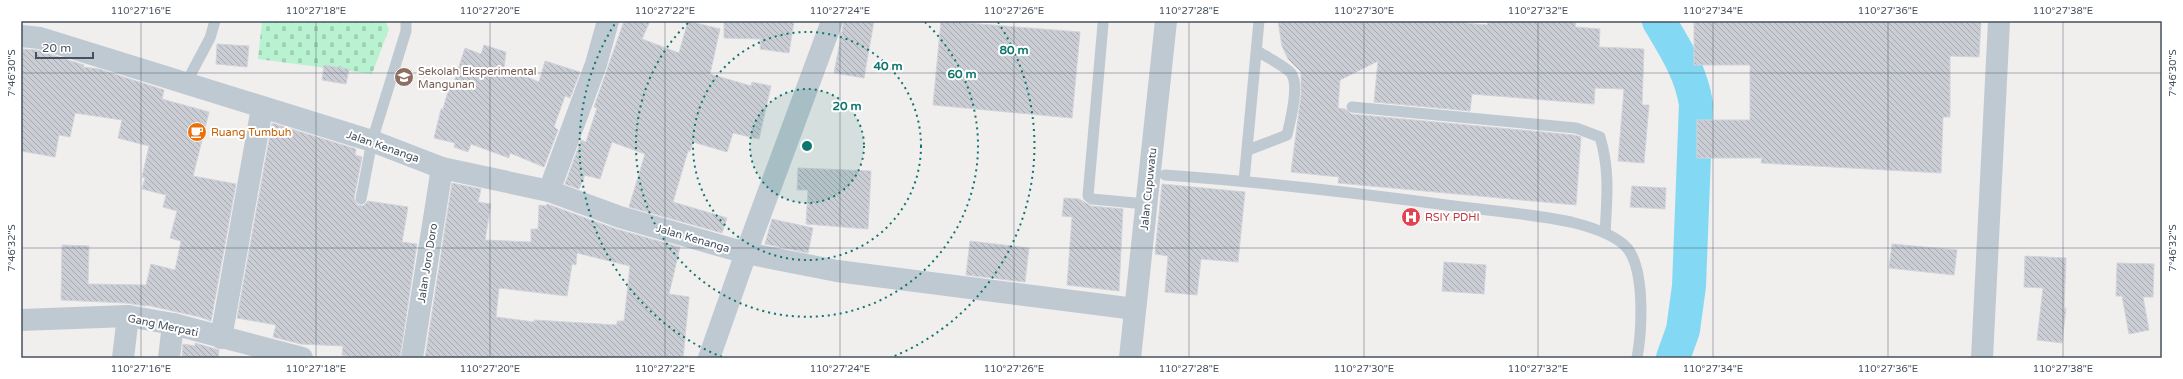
<svg xmlns="http://www.w3.org/2000/svg" width="2183" height="379" viewBox="0 0 2183 379" font-family="'Varela Round',sans-serif">
	<style>
		.cemetery { fill: url(#cemetery-stones) }
		.lines { fill: none; stroke-linecap: round; stroke-linejoin: round }
		.river { stroke: #83d9f3; stroke-width: 34 }
		.building { fill: url(#building-back-hatch); stroke: #d2d4db; fill-rule: evenodd }
		.service { stroke: #bec9d2; stroke-width: 11 }
		.minor { stroke: #bec9d2; stroke-width: 22 }
		.ticks { fill: none; stroke: #45515e; stroke-width: 1; stroke-opacity: 0.45 }
		.ring { fill: none; stroke: #0f766e; stroke-width: 2; stroke-dasharray: 2 4 }
		.labels { text-anchor: middle; stroke-width: 4; stroke-linejoin: round; paint-order: stroke }
		.education-label { font-size: 11px; fill: #785e54; stroke: #fff; text-anchor: start }
		.food-label { font-size: 11px; fill: #c56008; stroke: #fff; text-anchor: start }
		.street-label { font-size: 11px; fill: #45515e; stroke: #fff }
		.health-label { font-size: 11px; fill: #be3a42; stroke: #fff; text-anchor: start }
		.centre { fill: #0f766e; stroke: #fff; stroke-width: 2 }
		.ring-label { font-size: 12px; text-anchor: middle; font-weight: bold; fill: #0f766e; stroke: #fff; stroke-width: 4; stroke-linejoin: round; paint-order: stroke }
		.neatline { fill: none; stroke: #45515e; stroke-width: 1.5 }
		.ticks-label { font-size: 10px; text-anchor: middle; fill: #45515e }
	</style>
	<defs>
		<pattern id="cemetery-stones" width="16" height="16" patternUnits="userSpaceOnUse"><rect width="16" height="16" fill="#b9f2d0"/><path d="M2 7V4a2 2 0 0 1 4 0v3zM10 15v-3a2 2 0 0 1 4 0v3z" fill="#a0d1b5"/></pattern>
		<pattern id="building-back-hatch" width="6" height="6" patternUnits="userSpaceOnUse"><rect width="6" height="6" fill="#cacdd4"/><path d="M-1 5l2 2M0 0l6 6M5-1l2 2" fill="none" stroke="#a6a9af"/></pattern>
	</defs>
	<rect width="100%" height="100%" fill="#f1eeee"/>
	<polygon class="cemetery" points="262,21 385,21 389,29 372,74 258,59"/>
	<g class="lines">
		<path class="river" d="M1659,21c16,27 32,51 37,83l-7,182 -6,44 -10,28"/>
	</g>
	<g class="building">
		<polygon points="624,21 650,21 642,39 679,53 688,21 720,29 710,74 751,86 752,82 771,86 759,139 733,133 727,152 693,142 690,151 688,151 673,202 727,218 722,233 629,207 645,154 612,142 600,179 585,175 579,189 565,184 581,140 586,142 597,108 594,107"/>
		<polygon points="724,21 794,21 789,53 760,49 761,39 724,38"/>
		<polygon points="844,21 874,21 864,78 834,73"/>
		<polygon points="941,21 1080,32 1072,118 933,105"/>
		<polygon points="1278,21 1445,21 1487,25 1488,21 1576,21 1575,27 1600,29 1599,47 1644,49 1642,105 1649,105 1644,163 1618,161 1624,89 1595,88 1594,104 1472,94 1470,111 1374,102 1378,61 1340,80 1338,108 1345,109 1351,114 1574,135 1581,137 1576,205 1338,183 1339,177 1291,172 1301,95 1301,72 1288,59 1282,46"/>
		<polygon points="1694,21 1981,21 1979,57 1950,56 1950,117 1943,117 1941,173 1761,163 1762,158 1697,158 1697,120 1750,120 1750,65 1694,65"/>
		<polygon points="217,44 249,46 247,67 216,64"/>
		<polygon points="484,45 506,52 504,68 539,82 545,61 580,72 570,98 565,96 554,127 558,130 544,167 510,153 509,158 471,144 468,152 454,147 455,143 434,138 441,109 443,109 450,84 453,85 465,48 481,54"/>
		<polygon points="23,49 37,50 84,65 83,67 99,69 164,90 162,99 209,112 193,176 236,184 211,321 200,317 146,305 146,306 126,303 61,300 62,245 89,246 88,284 146,285 151,264 175,270 181,241 170,238 177,211 163,207 166,195 142,189 145,178 142,177 149,146 118,138 122,120 75,113 70,137 59,135 55,157 21,151 21,60"/>
		<polygon points="324,65 349,69 346,84 322,80"/>
		<polygon points="272,123 356,149 355,155 362,157 354,198 357,205 363,206 368,201 408,207 402,242 417,244 400,358 372,356 372,358 361,358 342,355 343,346 301,344 273,337 276,325 237,318"/>
		<polygon points="798,168 871,171 868,229 806,224 808,190 797,190"/>
		<path d="M452,183l29,6 -3,13 13,2 -6,36 46,2v-13h7l1,-24 7,1 1,-2 69,25 64,18 -11,47 20,3 -6,61h-258zM577,253l53,13 -6,55h-7v4l-83,-5v2l-38,-5 3,-29 68,8 5,-32 4,1z"/>
		<polygon points="1162,184 1245,192 1238,262 1201,259 1197,295 1165,292 1168,256 1155,254"/>
		<polygon points="1632,186 1666,188 1665,209 1630,207"/>
		<polygon points="1064,198 1079,199 1091,206 1123,209 1119,291 1067,285 1072,217 1062,216"/>
		<polygon points="772,219 813,228 808,253 765,244"/>
		<polygon points="970,241 1029,248 1025,282 966,275"/>
		<polygon points="1892,244 1957,250 1954,275 1889,268"/>
		<polygon points="2025,256 2066,258 2064,308 2066,308 2062,343 2037,340 2043,288 2024,287"/>
		<polygon points="1444,262 1486,265 1484,294 1442,291"/>
		<polygon points="2117,263 2154,264 2153,297 2143,297 2149,330 2129,334 2122,296 2116,296"/>
		<polygon points="195,343 219,350 218,358 182,358 183,344 195,346"/>
	</g>
	<g class="lines">
		<g class="service">
			<polyline points="1103,24 1088,196 1092,199 1146,204"/>
			<polyline points="185,85 210,38 215,21"/>
			<path d="M1352,107l224,21 24,9c10,33 7,62 5,96"/>
			<path d="M1248,150l39,-15c3,-13 13,-50 4,-62 -6,-7 -26,-17 -34,-22"/>
			<path d="M1165,175c97,7 193,18 289,31 39,5 79,8 117,16 16,4 46,13 57,27 17,23 14,81 9,109"/>
			<polyline points="1244,181 1259,21"/>
			<polyline points="361,199 372,141 406,31 406,21"/>
		</g>
		<g class="minor">
			<polyline points="21,36 40,38 372,141 442,168 549,191 620,217 746,253 837,271 1135,309"/>
			<polyline points="549,191 596,64 608,21"/>
			<polyline points="21,320 128,316 173,324 302,358"/>
			<polyline points="221,338 262,108"/>
			<polyline points="123,358 128,316"/>
			<polyline points="169,358 173,324"/>
			<polyline points="412,358 442,168"/>
			<polyline points="709,358 746,253 832,21"/>
			<polyline points="1130,358 1166,21"/>
			<polyline points="1982,358 1999,21"/>
		</g>
	</g>
	<path class="ticks" d="M141,21v337M316,21v337M490,21v337M665,21v337M840,21v337M1014,21v337M1189,21v337M1364,21v337M1538,21v337M1713,21v337M1888,21v337M2063,21v337M21,73h2141M21,248h2141"/>
	<circle cx="807" cy="146" r="57" fill="#0f766e" fill-opacity=".12"/>
	<g class="ring">
		<circle cx="807" cy="146" r="57"/>
		<circle cx="807" cy="146" r="114"/>
		<path d="M925 22A171 171 0 1 1 689 22"/>
		<path d="M722 357A228 228 0 0 1 616 22M998 22A228 228 0 0 1 892 357"/>
	</g>
	<defs>
		<g id="school-disc" transform="scale(1)"><circle r="9.5" fill="#8d6e63" stroke="#fff"/><path d="M0-5L7-2L0 1L-7-2ZM-4 1L0 2.5L4 1V4Q0 6-4 4Z" fill="#fff"/></g>
		<g id="cafe-disc" transform="scale(1)"><circle r="9.5" fill="#e8710a" stroke="#fff"/><path d="M-5.5-4.5H6V0H3Q3 3.5 0 3.5H-2.5Q-5.5 3.5-5.5 0ZM3-3.2v2h1.7v-2ZM-6 4.5H4V6H-6Z" fill="#fff"/></g>
		<g id="hospital-disc" transform="scale(1)"><circle r="9.5" fill="#e0444e" stroke="#fff"/><path d="M-5-5h3v3.5h4V-5h3V5h-3V1.5h-4V5h-3Z" fill="#fff"/></g>
	</defs>
	<g fill-rule="evenodd">
		<use href="#school-disc" x="404" y="77"/>
		<use href="#cafe-disc" x="197" y="132"/>
		<use href="#hospital-disc" x="1411" y="217"/>
	</g>
	<g class="labels">
		<g class="education-label">
			<text x="418" y="75">Sekolah Eksperimental<tspan x="418" dy="13">Mangunan</tspan></text>
		</g>
		<g class="food-label">
			<text x="211" y="136">Ruang Tumbuh</text>
		</g>
		<g class="street-label">
			<text transform="translate(383 146) rotate(19)" y="4">Jalan Kenanga</text>
			<text transform="translate(1148 189) rotate(-84)" y="4">Jalan Cupuwatu</text>
			<text transform="translate(693 238) rotate(16)" y="4">Jalan Kenanga</text>
			<text transform="translate(427 263) rotate(-81)" y="4">Jalan Joro Doro</text>
			<text transform="translate(163 325) rotate(12)" y="4">Gang Merpati</text>
		</g>
		<g class="health-label">
			<text x="1425" y="221">RSIY PDHI</text>
		</g>
	</g>
	<circle cx="807" cy="146" r="6" class="centre"/>
	<g class="ring-label">
		<text x="1014" y="54">80 m</text>
		<text x="888" y="70">40 m</text>
		<text x="962" y="78">60 m</text>
		<text x="847" y="110">20 m</text>
	</g>
	<rect width="2183" height="379" fill="none" stroke="#ffffff" stroke-width="44"/>
	<path d="M36 52v6h57v-6" fill="none" stroke="#45515e" stroke-width="2"/>
	<text x="42" y="52" font-size="12" fill="#45515e" stroke="#ffffff" stroke-width="3" paint-order="stroke">20 m</text>
	<rect x="22" y="22" width="2139" height="335" class="neatline"/>
	<g class="ticks-label">
		<text x="141" y="14">110°27'16"E</text>
		<text x="316" y="14">110°27'18"E</text>
		<text x="490" y="14">110°27'20"E</text>
		<text x="665" y="14">110°27'22"E</text>
		<text x="840" y="14">110°27'24"E</text>
		<text x="1014" y="14">110°27'26"E</text>
		<text x="1189" y="14">110°27'28"E</text>
		<text x="1364" y="14">110°27'30"E</text>
		<text x="1538" y="14">110°27'32"E</text>
		<text x="1713" y="14">110°27'34"E</text>
		<text x="1888" y="14">110°27'36"E</text>
		<text x="2063" y="14">110°27'38"E</text>
		<text transform="translate(11 73) rotate(-90)" y="4">7°46'30"S</text>
		<text transform="translate(2172 73) rotate(-90)" y="4">7°46'30"S</text>
		<text transform="translate(11 248) rotate(-90)" y="4">7°46'32"S</text>
		<text transform="translate(2172 248) rotate(-90)" y="4">7°46'32"S</text>
		<text x="141" y="372">110°27'16"E</text>
		<text x="316" y="372">110°27'18"E</text>
		<text x="490" y="372">110°27'20"E</text>
		<text x="665" y="372">110°27'22"E</text>
		<text x="840" y="372">110°27'24"E</text>
		<text x="1014" y="372">110°27'26"E</text>
		<text x="1189" y="372">110°27'28"E</text>
		<text x="1364" y="372">110°27'30"E</text>
		<text x="1538" y="372">110°27'32"E</text>
		<text x="1713" y="372">110°27'34"E</text>
		<text x="1888" y="372">110°27'36"E</text>
		<text x="2063" y="372">110°27'38"E</text>
	</g>
</svg>
